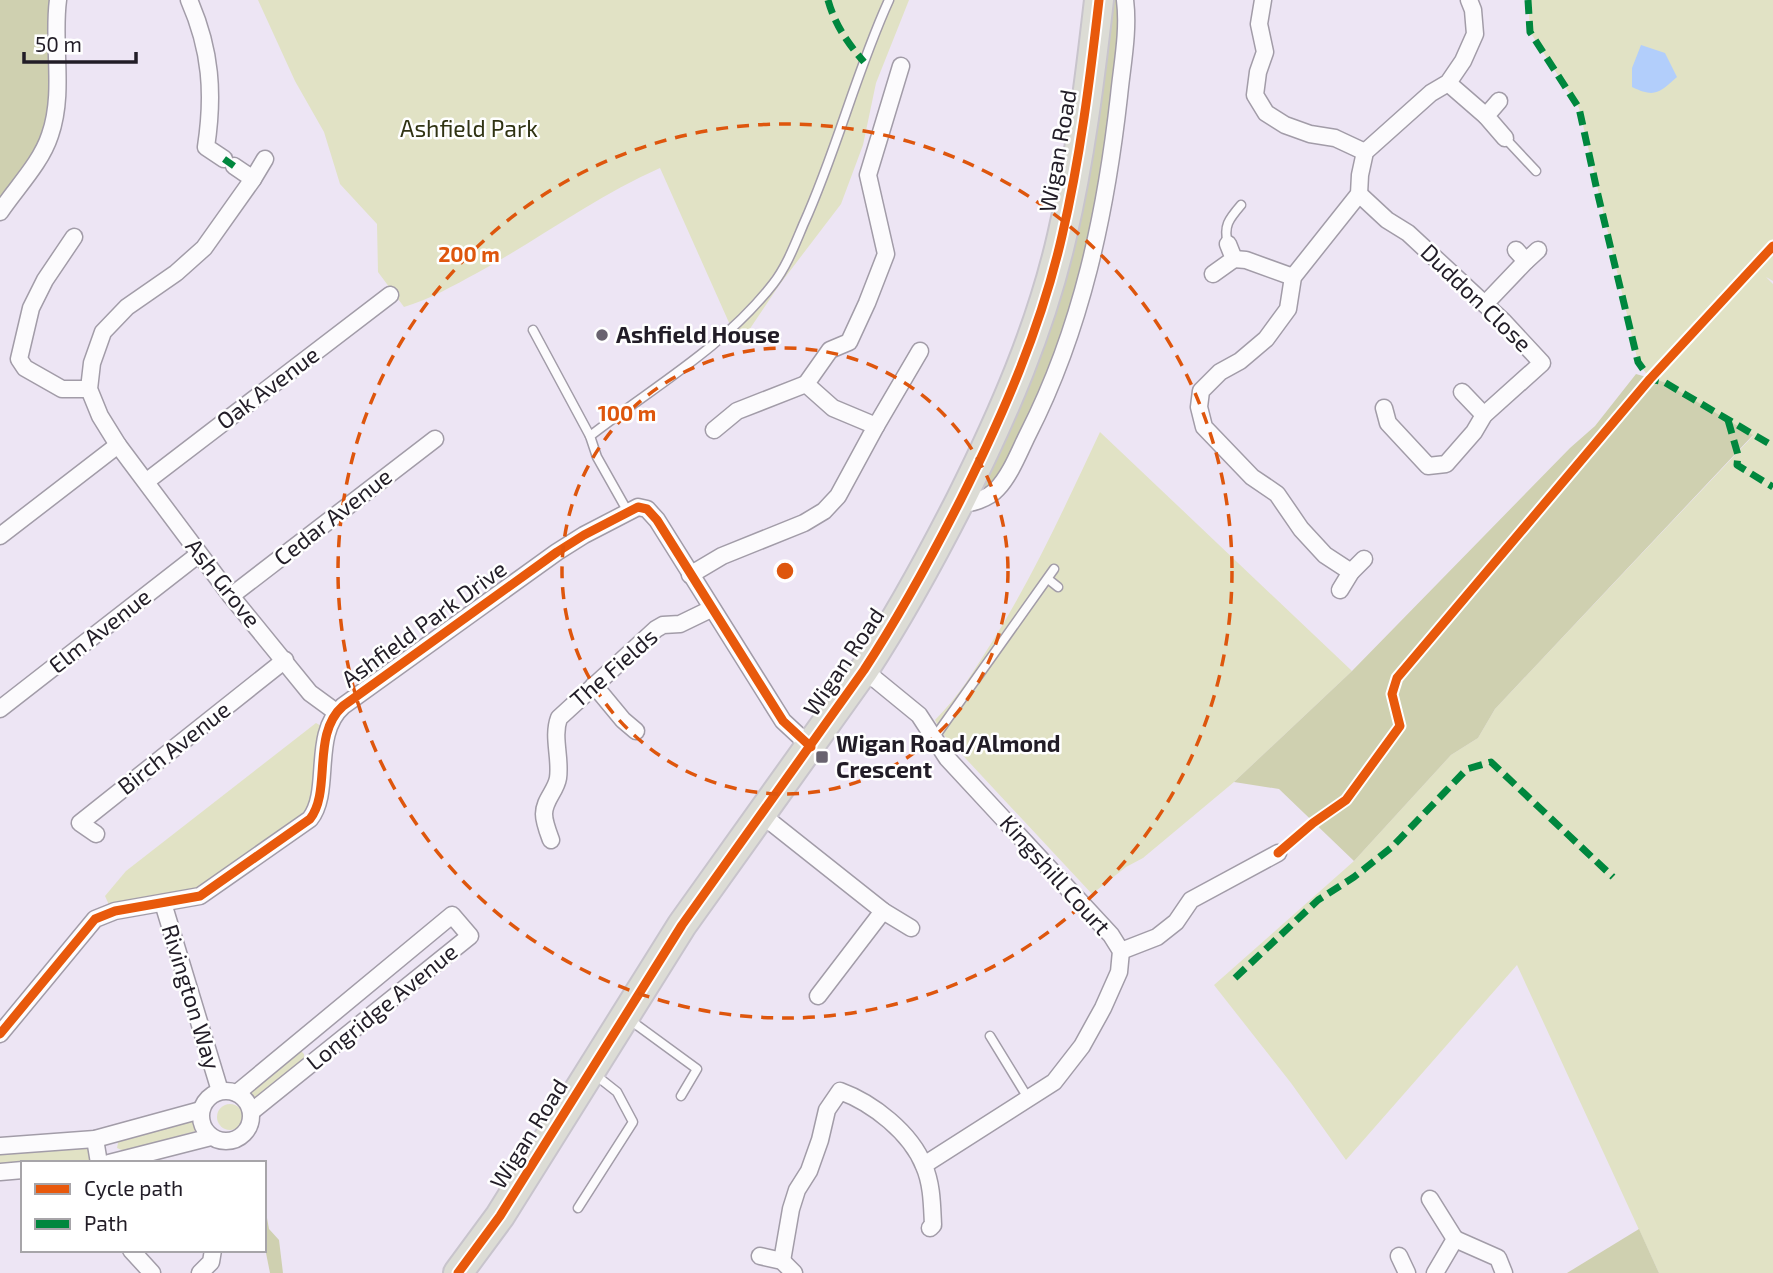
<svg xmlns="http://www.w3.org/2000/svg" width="1773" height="1273" viewBox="0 0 1773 1273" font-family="'Exo 2',sans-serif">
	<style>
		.green { fill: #e1e2c5 }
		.forest { fill: #cfd0b0 }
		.water { fill: #b2cefb }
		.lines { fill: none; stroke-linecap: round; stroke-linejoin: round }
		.service-casing { stroke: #a29ca8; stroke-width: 11 }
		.minor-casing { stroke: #a29ca8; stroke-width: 19 }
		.trunk-casing { stroke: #c8c4cc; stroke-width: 32 }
		.service { stroke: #fcfbfd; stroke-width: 8 }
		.minor { stroke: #fcfbfd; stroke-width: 16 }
		.trunk { stroke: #dcdcd5; stroke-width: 28 }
		.quiet { stroke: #00873e; stroke-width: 7; stroke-dasharray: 14 7; stroke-linecap: butt }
		.cycleway-casing { stroke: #fff; stroke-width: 13 }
		.cycleway { stroke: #e8590c; stroke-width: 9 }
		.ring { fill: none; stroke: #de560d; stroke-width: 3.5; stroke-dasharray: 12 9 }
		.poi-dot { fill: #69636f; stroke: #fff; stroke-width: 2.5 }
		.labels { text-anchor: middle; stroke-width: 5; stroke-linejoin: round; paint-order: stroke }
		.park-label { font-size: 23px; fill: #303313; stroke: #fff }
		.street-label { font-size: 23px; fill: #221d27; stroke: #fff }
		.poi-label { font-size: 23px; font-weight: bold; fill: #221d27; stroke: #fff; text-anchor: start }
		.centre { fill: #de560d; stroke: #fff; stroke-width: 3.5 }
		.ring-label { font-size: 21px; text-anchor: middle; font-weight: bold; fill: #de560d; stroke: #fff; stroke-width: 5; stroke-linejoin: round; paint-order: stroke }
	</style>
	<rect width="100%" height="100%" fill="#ede5f4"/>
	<g class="green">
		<path d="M258,0h651l-33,83 -13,62 -22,59 -61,80 -41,61 -79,-177c-64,28 -122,72 -183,105 -24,13 -47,26 -73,34l-26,-35 -1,-48 -37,-40 -16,-52 -29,-51z"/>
		<polygon points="1528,0 1773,0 1773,281 1766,277 1773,284 1773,1273 1659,1273 1517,965 1346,1160 1291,1083 1214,985 1354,861 1451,755 1478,738 1495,709 1753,436 1664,382 1650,379 1638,362 1579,108 1530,32"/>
		<path d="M1100,432l252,239 -118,111 -91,76 -17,9 -34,27 -152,-163 -5,-11c25,-25 38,-48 57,-78 42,-67 74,-138 108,-210z"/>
		<polygon points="316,723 323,727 311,803 303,819 190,895 110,907 105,896 126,871"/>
		<polygon points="300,1050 304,1054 304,1059 258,1099 251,1098 248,1089"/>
		<circle cx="230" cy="1117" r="13"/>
		<polygon points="191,1119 196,1120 199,1126 196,1131 124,1151 117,1148 119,1138"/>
		<polygon points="86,1148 91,1150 92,1156 89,1160 23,1163 0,1167 0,1153"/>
	</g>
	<g class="forest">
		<path d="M0,0h52c0,36 3,74 -1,109 -5,34 -31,69 -51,95z"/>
		<polygon points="1099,0 1125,0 1122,70 1076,316 1010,469 970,504 1020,371"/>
		<polygon points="1636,374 1664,382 1753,435 1495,709 1478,738 1451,755 1354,861 1279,789 1234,782 1352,671 1570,448 1595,426"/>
		<polygon points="264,1201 269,1229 279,1240 283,1273 270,1273 264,1243"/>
		<polygon points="1639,1229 1659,1273 1567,1273"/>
	</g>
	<path class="water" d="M1641,45l24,8 12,24c-18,16 -22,21 -45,10v-19z"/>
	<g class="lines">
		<g class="service-casing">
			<g id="service">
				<polyline points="1505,138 1536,171"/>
				<path d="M1228,244c-5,-18 1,-25 13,-39"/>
				<polyline points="533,330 590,436"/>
				<path d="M628,512l-31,-55 -7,-21c63,-49 133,-88 183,-152 14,-18 22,-40 31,-61 33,-73 52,-151 85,-223"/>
				<polyline points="1048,579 1058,587"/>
				<polyline points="934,738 1054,569"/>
				<polyline points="630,1020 697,1069 681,1096"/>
				<polyline points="990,1036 1028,1098"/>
				<polyline points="578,1208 633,1122 617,1092 593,1073"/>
			</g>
		</g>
		<g class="minor-casing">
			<g id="minor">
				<path d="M189,0c22,50 25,94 17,147l18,12"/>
				<polyline points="1263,0 1259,24 1265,52 1258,72 1255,95 1266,113 1285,125 1310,134 1335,138 1365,152"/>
				<polyline points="1448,83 1486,116"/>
				<polyline points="1499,101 1486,116 1505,138"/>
				<polyline points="234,166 253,179 204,248 176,273 127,307 103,332 92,363 89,389 100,416 118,445 231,596 310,693 336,712"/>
				<polyline points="253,179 265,159"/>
				<polyline points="1359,194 1387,220 1408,233 1503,321 1542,363 1484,415 1474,432 1446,464 1428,466 1388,423 1384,408"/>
				<path d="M0,212c16,-24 41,-49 50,-77 15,-43 2,-91 8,-135"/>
				<polyline points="74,237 45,280 31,308 19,359 25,368 62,389 89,389"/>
				<polyline points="1516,250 1526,261 1538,250"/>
				<polyline points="1234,259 1246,260 1293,277"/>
				<polyline points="1213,274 1234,259 1228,244"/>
				<polyline points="1485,304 1526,261"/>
				<polyline points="1462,392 1484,415"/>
				<polyline points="876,426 920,351"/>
				<polyline points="714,430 737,411 806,384"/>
				<polyline points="147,481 390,295"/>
				<path d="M958,504c13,0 30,-5 39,-15 14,-15 22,-37 31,-55 54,-106 78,-222 91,-338 3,-31 10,-65 6,-96"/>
				<polyline points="0,536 118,445"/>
				<polyline points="1351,572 1325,555 1301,529 1277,494 1252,477 1204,427 1199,407 1201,391 1220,372 1240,361 1266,339 1288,309 1293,277 1359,194 1360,175 1365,152 1431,93 1448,83 1463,61 1475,34 1473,10 1469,0"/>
				<polyline points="690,575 722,556 804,523 824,511 838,496 876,426 833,408 806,384 830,350 849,342 867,303 886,254 868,175 901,66"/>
				<polyline points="1340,590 1351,572 1364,559"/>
				<polyline points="231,596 435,439"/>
				<polyline points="864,670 919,715 947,758 1111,935 1121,951 1119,972 1103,1008 1082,1046 1054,1082 924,1165"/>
				<polyline points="594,685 623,720 636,731"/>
				<polyline points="0,709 199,554"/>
				<polyline points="762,815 883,911 911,928"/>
				<polyline points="96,834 80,823 285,660"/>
				<path d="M551,840c-3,-8 -7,-18 -7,-26 0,-14 12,-23 14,-36 3,-20 -6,-41 1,-60l97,-89 7,-4 17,-1 31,-15"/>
				<polyline points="163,903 220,1091"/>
				<polyline points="1121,951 1157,937 1176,922 1191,900 1278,853"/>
				<polyline points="818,996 883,911"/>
				<path d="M0,1034l95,-115 20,-8 85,-15 110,-77c22,-28 1,-85 33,-113l214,-154 27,-17 54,-28 9,2 10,11 126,201 28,26"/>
				<circle cx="226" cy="1116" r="25"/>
				<polyline points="237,1093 452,915 470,936 251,1112"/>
				<polyline points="95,1139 99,1163"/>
				<polyline points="0,1146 95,1139 201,1110"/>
				<polyline points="109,1163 211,1137"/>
				<polyline points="0,1172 23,1170"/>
				<polyline points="1430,1199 1455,1239 1435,1273"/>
				<polyline points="1455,1239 1498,1258 1504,1273"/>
				<polyline points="131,1250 152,1273"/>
				<polyline points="760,1256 782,1261 794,1273"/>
				<polyline points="1399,1256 1407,1273"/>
				<path d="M782,1261l9,-52 6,-19 12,-19 11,-31 7,-30 13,-19c33,12 71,42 84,75 8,18 8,39 9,59l-3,3"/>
				<polyline points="200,1273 211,1262 213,1250"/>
			</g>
		</g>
		<g class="trunk-casing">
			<path id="trunk" d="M458,1273l42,-57 182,-291 182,-255c36,-55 67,-112 97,-171 42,-84 80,-171 101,-263 18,-77 28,-157 37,-236"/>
		</g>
		<use href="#service" class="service"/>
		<use href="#minor" class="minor"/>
		<use href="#trunk" class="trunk"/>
		<g class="quiet">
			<path d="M828,0c7,25 19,42 36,62"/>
			<polyline points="1528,0 1530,32 1579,108 1598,195 1638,362 1650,379 1664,382 1773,446"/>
			<polyline points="224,159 234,166"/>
			<polyline points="1728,420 1738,455 1737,465 1773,487"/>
			<polyline points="1235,978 1318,900 1354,877 1392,847 1467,769 1491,762 1613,877"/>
		</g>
		<g class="cycleway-casing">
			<g id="cycleway">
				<polyline points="1278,853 1313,823 1346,800 1400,726 1392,694 1397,678 1650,379 1773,246"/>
				<path d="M0,1034l95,-115 20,-8 85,-15 110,-77c22,-28 1,-85 33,-113l214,-154 27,-17 54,-28 9,2 10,11 126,201 28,26"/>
				<path d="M458,1273l42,-57 182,-291 182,-255c36,-55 67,-112 97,-171 42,-84 80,-171 101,-263 18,-77 28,-157 37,-236"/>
			</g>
		</g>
		<use href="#cycleway" class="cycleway"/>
	</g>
	<g class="ring">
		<circle cx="785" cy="571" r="223"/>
		<circle cx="785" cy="571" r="447"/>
	</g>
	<g class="poi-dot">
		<circle cx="602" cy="335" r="7"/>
		<rect x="815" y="750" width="14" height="14" rx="3.5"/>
	</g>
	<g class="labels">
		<g class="park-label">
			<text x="469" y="137">Ashfield Park</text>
		</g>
		<g class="street-label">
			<text transform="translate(1058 151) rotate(-80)" y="8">Wigan Road</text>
			<text transform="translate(1476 298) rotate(44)" y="8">Duddon Close</text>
			<text transform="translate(268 388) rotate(-37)" y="8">Oak Avenue</text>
			<text transform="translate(333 517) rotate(-38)" y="8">Cedar Avenue</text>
			<text transform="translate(223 583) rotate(52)" y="8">Ash Grove</text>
			<text transform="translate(424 624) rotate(-36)" y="8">Ashfield Park Drive</text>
			<text transform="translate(100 631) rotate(-38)" y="8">Elm Avenue</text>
			<text transform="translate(844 662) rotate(-56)" y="8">Wigan Road</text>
			<text transform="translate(614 668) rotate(-41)" y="8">The Fields</text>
			<text transform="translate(174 748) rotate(-38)" y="8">Birch Avenue</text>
			<text transform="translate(1055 875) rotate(48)" y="8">Kingshill Court</text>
			<text transform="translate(191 997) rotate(73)" y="8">Rivington Way</text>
			<text transform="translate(382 1007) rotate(-39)" y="8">Longridge Avenue</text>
			<text transform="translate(529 1134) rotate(-58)" y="8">Wigan Road</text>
		</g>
		<g class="poi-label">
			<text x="616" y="343">Ashfield House</text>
			<text x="836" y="752">Wigan Road/Almond<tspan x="836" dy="26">Crescent</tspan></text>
		</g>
	</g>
	<circle cx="785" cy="571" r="10" class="centre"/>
	<g class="ring-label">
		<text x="469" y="262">200 m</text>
		<text x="627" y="421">100 m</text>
	</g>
	<rect x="21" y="1161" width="245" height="91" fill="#ffffff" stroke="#a7a5a9" stroke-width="2"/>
	<rect x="35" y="1184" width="35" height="10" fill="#e8590c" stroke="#a7a5a9" stroke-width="2"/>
	<text x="84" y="1196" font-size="21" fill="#221d27">Cycle path</text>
	<rect x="35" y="1219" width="35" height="10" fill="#00873e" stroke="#a7a5a9" stroke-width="2"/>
	<text x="84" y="1231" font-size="21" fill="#221d27">Path</text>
	<path d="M24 52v10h112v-10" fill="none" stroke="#221d27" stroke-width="3.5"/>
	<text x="35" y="52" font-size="21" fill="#221d27" stroke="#ffffff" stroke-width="5" paint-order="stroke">50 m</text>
</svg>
